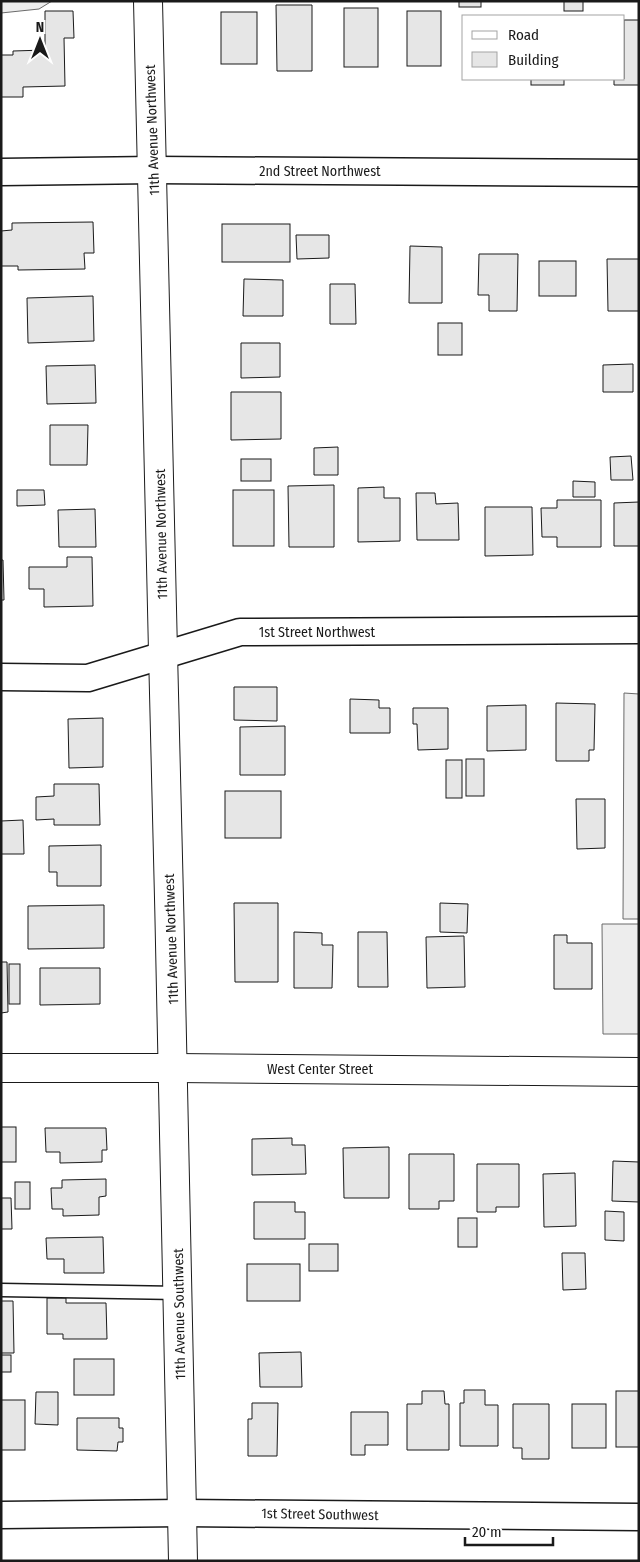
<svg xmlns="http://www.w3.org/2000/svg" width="640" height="1562" viewBox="0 0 640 1562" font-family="'Fira Sans Condensed',sans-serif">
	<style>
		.built { fill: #ededed; stroke: #6a6a6a }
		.building { fill: #e6e6e6; stroke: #1a1a1a }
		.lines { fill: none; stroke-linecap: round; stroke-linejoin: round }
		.service-casing { stroke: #1a1a1a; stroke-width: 15 }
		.minor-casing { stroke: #1a1a1a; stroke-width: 29 }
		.tertiary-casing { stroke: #1a1a1a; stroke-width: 30 }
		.secondary-casing { stroke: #1a1a1a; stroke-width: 30 }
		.service { stroke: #fff; stroke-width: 12 }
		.minor { stroke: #fff; stroke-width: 26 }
		.tertiary { stroke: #fff; stroke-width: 28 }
		.secondary { stroke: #fff; stroke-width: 28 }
		.labels { text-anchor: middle; stroke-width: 4; stroke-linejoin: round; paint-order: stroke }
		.street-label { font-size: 14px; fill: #1a1a1a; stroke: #fff }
	</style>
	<rect width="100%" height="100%" fill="#fff"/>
	<g class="built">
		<polygon points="1,1 52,1 39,9 1,13"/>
		<polygon points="624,693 639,694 639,919 623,919"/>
		<polygon points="602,924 639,924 639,1034 603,1034"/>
	</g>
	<g class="building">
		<rect x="459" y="1" width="22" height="6"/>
		<rect x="564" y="1" width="19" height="10"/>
		<polygon points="276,5 312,5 312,71 277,71"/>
		<rect x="344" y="8" width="34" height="59"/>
		<polygon points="45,11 73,11 74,38 64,38 65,86 23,87 23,97 1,97 1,55 13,55 13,51 45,50"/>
		<rect x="407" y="11" width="34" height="55"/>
		<rect x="221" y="12" width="36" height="52"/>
		<polygon points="624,20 639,20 639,85 614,85 614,79 624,79"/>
		<rect x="531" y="79" width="33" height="6"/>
		<polygon points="93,222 94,253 84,253 85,269 18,270 18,266 1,266 1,231 12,230 12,223"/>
		<rect x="222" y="224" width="68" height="38"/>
		<polygon points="296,235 329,235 329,258 297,259"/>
		<polygon points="410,246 442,247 442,303 409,303"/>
		<polygon points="479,254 518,254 517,311 489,311 489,295 478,295"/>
		<polygon points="607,259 639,259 639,311 608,311"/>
		<rect x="539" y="261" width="37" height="35"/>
		<polygon points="244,279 283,280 283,316 243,316"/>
		<polygon points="330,284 355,284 356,324 330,324"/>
		<polygon points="93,296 94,341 28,343 27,298"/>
		<rect x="438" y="323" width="24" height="32"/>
		<polygon points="241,343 280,343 280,377 241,378"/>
		<polygon points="633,364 633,392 603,392 603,365"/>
		<polygon points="95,365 96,403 47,404 46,366"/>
		<polygon points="231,392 281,392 281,439 231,440"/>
		<polygon points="50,425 88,425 87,465 50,465"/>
		<polygon points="338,447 338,475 314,475 314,448"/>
		<polygon points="631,456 633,480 611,480 610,457"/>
		<rect x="241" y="459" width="30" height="22"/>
		<polygon points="573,481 595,482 595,497 573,497"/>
		<polygon points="334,485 334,547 289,547 288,486"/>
		<polygon points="384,487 384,498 400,498 400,541 358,542 358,488"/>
		<polygon points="17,490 44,490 45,505 17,506"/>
		<rect x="233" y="490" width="41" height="56"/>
		<polygon points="416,493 435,493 436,504 458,503 459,540 417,540"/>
		<polygon points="557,500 601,500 601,547 557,547 557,537 542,537 541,508 557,508"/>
		<polygon points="639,502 639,546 614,546 614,503"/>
		<polygon points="485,507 532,507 533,555 485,556"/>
		<polygon points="95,509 96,547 59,547 58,510"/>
		<polygon points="67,557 92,557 93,606 44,607 44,589 29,589 29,567 67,567"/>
		<polygon points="1,560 3,560 4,600 1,600"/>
		<polygon points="234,687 277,687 277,721 234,720"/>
		<polygon points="350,699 379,700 379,708 390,708 390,733 350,733"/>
		<polygon points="556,703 595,704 594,750 589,750 589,761 556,761"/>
		<polygon points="526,705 526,750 487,751 487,706"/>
		<polygon points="413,708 448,708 448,749 418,750 417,724 413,724"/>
		<polygon points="103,718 103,767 69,768 68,719"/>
		<polygon points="285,726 285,775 240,775 240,727"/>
		<rect x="466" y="759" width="18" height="37"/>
		<rect x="446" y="760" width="16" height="38"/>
		<polygon points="54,784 99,784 100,825 54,825 54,819 36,820 36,797 54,796"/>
		<rect x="225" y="791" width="56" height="47"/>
		<polygon points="576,799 605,799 605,848 577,849"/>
		<polygon points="23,820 24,854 1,854 1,821"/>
		<polygon points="101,845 101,886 57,886 57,872 49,872 49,846"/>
		<polygon points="234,903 278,903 278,982 235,982"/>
		<polygon points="440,903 468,904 467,933 440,932"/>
		<polygon points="104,905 104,948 28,949 28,906"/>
		<polygon points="294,932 322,933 322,945 333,945 332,988 294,988"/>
		<polygon points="358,932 387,932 388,987 358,987"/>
		<polygon points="554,935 567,935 567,943 592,943 592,989 554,989"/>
		<polygon points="464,936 465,987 427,988 426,937"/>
		<polygon points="1,962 7,962 8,1012 1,1013"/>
		<rect x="9" y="964" width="11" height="40"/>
		<polygon points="40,968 100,968 100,1004 40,1005"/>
		<rect x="1" y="1127" width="15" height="35"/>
		<polygon points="45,1128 106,1128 107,1150 102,1150 102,1162 60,1163 60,1152 46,1152"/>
		<polygon points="292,1138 292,1145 305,1145 306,1174 252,1175 252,1139"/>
		<polygon points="389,1147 389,1198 344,1198 343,1148"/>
		<polygon points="409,1154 454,1154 454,1201 439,1201 439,1209 409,1209"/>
		<polygon points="613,1161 639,1162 639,1202 612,1201"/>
		<polygon points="477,1164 519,1164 519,1207 496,1207 496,1212 477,1212"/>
		<polygon points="575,1173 576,1226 544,1227 543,1174"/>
		<polygon points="106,1179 106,1196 99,1197 99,1215 63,1216 63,1209 52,1209 51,1188 62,1188 62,1180"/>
		<rect x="15" y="1182" width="15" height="27"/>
		<polygon points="1,1198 11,1198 12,1229 1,1229"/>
		<polygon points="254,1202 295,1202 295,1212 305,1212 305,1239 254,1239"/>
		<polygon points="605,1211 624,1212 624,1241 605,1240"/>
		<rect x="458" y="1218" width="19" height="29"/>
		<polygon points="103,1237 104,1273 64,1273 64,1259 47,1259 46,1238"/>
		<rect x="309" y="1244" width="29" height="27"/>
		<polygon points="562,1253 585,1253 586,1289 563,1290"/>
		<rect x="247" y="1264" width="53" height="37"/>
		<polygon points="47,1298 66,1298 66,1303 106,1303 107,1339 63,1339 63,1334 47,1334"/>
		<polygon points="1,1301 13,1301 14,1353 1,1353"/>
		<polygon points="301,1352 302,1387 260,1387 259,1353"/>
		<rect x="1" y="1355" width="10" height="17"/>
		<rect x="74" y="1359" width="40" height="36"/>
		<polygon points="464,1390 485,1390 485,1405 498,1405 498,1446 460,1446 460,1403 464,1403"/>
		<polygon points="422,1391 444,1391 445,1404 449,1404 449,1450 407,1450 407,1404 422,1404"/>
		<rect x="616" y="1391" width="23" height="56"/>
		<polygon points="36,1392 58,1392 58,1425 35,1424"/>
		<rect x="1" y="1400" width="24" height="50"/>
		<polygon points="252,1403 278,1403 277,1456 248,1456 248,1419 252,1419"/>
		<polygon points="513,1404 549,1404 549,1459 522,1459 522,1448 513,1448"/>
		<rect x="572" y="1404" width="34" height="44"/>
		<polygon points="351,1412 388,1412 388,1445 365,1445 365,1455 351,1455"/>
		<polygon points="77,1418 119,1418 119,1428 123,1428 123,1442 118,1442 117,1451 77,1450"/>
	</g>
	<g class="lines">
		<g class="service-casing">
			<polyline id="service" points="1,1290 179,1293"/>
		</g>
		<g class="minor-casing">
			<g id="minor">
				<polyline points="1,172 154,170 639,173"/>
				<polyline points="1,677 88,678 240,632 639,630"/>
				<polyline points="1,1515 183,1513 639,1517"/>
			</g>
		</g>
		<g class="tertiary-casing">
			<polyline id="tertiary" points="1,1068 175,1068 639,1072"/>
		</g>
		<g class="secondary-casing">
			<path id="secondary" d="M148,1c7,217 11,434 15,651 7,303 16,606 20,909"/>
		</g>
		<use href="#service" class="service"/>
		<use href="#minor" class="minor"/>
		<use href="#tertiary" class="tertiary"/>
		<use href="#secondary" class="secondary"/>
	</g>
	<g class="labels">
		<g class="street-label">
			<text transform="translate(152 130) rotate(-92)" y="5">11th Avenue Northwest</text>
			<text x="320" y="176">2nd Street Northwest</text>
			<text transform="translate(161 534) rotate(-91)" y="5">11th Avenue Northwest</text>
			<text x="317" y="637">1st Street Northwest</text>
			<text transform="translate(171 939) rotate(-92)" y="5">11th Avenue Northwest</text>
			<text x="320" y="1074">West Center Street</text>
			<text transform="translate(179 1314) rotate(-91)" y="5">11th Avenue Southwest</text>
			<text transform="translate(320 1514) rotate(1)" y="5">1st Street Southwest</text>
		</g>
	</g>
	<rect width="640" height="1562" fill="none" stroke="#1a1a1a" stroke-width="5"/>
	<rect x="462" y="15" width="162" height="65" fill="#ffffff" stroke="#a3a3a3"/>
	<rect x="472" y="31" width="25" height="8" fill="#ffffff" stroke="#a3a3a3"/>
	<text x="508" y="40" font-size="15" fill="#1a1a1a">Road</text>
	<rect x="472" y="52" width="25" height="15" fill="#e6e6e6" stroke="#a3a3a3"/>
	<text x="508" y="65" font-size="15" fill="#1a1a1a">Building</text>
	<g transform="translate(40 40)" stroke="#ffffff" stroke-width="4" paint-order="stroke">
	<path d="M0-4L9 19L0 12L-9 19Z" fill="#1a1a1a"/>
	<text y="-8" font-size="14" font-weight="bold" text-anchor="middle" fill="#1a1a1a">N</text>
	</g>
	<path d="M465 1537v8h88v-8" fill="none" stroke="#1a1a1a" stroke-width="2.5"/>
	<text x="472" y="1537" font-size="15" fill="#1a1a1a" stroke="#ffffff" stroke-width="4" paint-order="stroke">20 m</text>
</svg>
